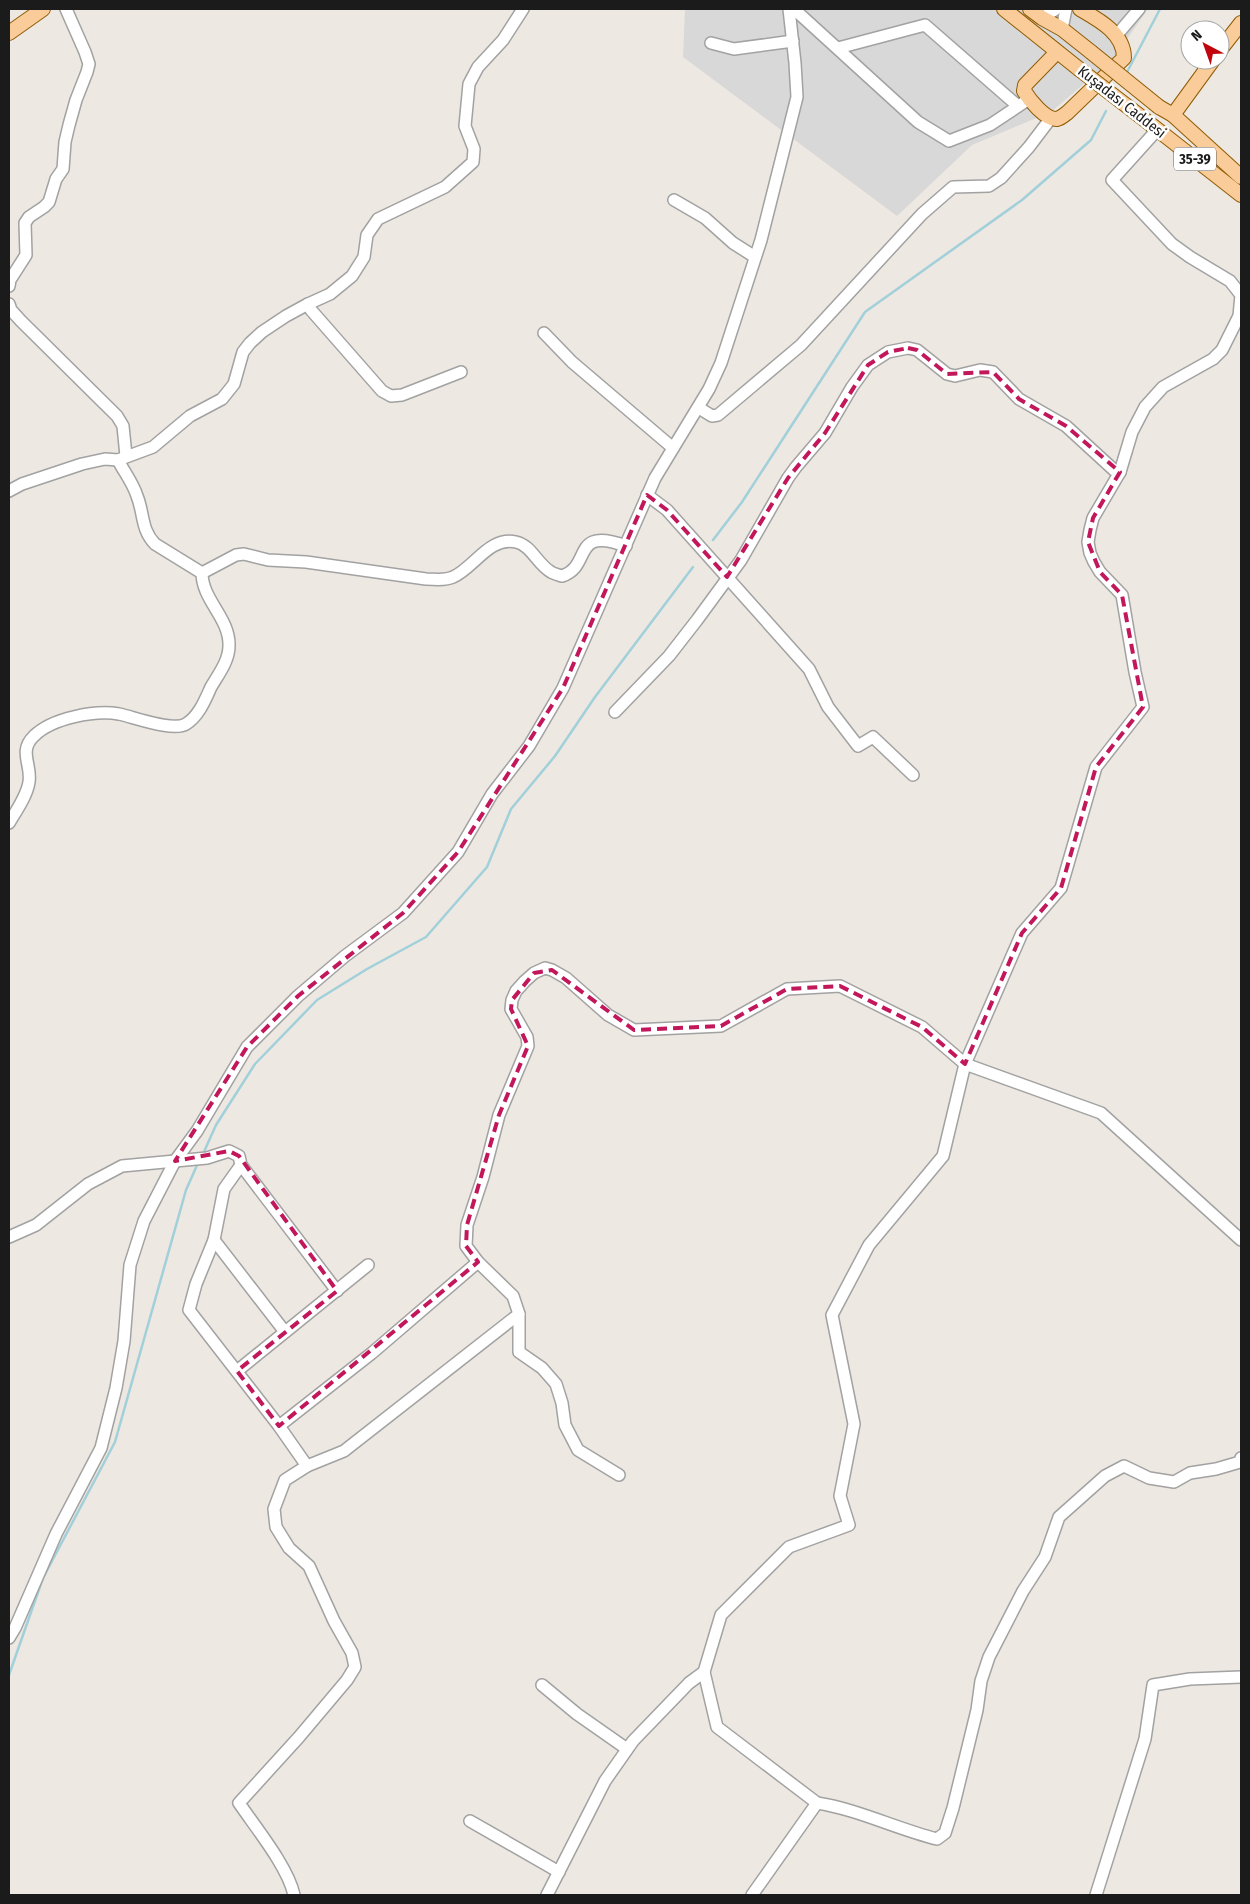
<svg xmlns="http://www.w3.org/2000/svg" width="1250" height="1904" viewBox="0 0 1250 1904" font-family="'Fira Sans Condensed',sans-serif">
	<style>
		.residential { fill: #d9d8d8 }
		.lines { fill: none; stroke-linecap: round; stroke-linejoin: round }
		.stream { stroke: #a2d0da; stroke-width: 2.5 }
		.minor-casing { stroke: #a2a2a2; stroke-width: 14 }
		.major-casing { stroke: #8f5b03; stroke-width: 16 }
		.minor { stroke: #fff; stroke-width: 11 }
		.major { stroke: #f9cc99; stroke-width: 14 }
		.major-bridge-casing { stroke: #8f5b03; stroke-width: 16; stroke-linecap: butt }
		.major-bridge { stroke: #f9cc99; stroke-width: 14 }
		.marked { fill: none; stroke: #c2185b; stroke-width: 4; stroke-dasharray: 10 6; stroke-linejoin: round }
		.labels { text-anchor: middle; stroke-width: 5; stroke-linejoin: round; paint-order: stroke }
		.shield { fill: #fff; stroke: #5f5f5f; stroke-width: 1 }
		.shield-label { font-size: 14px; font-weight: bold; fill: #1b1b1b }
		.street-label { font-size: 15px; fill: #1b1b1b; stroke: #fff }
	</style>
	<rect width="100%" height="100%" fill="#ede8e1"/>
	<polygon class="residential" points="685,9 1148,9 1113,59 1051,112 972,145 897,216 683,57"/>
	<g class="lines">
		<g class="stream">
			<polyline points="1126,74 1160,9"/>
			<polyline points="713,540 742,502 865,312 1022,200 1091,140 1106,111"/>
			<polyline points="203,1154 216,1125 255,1064 317,1000 367,969 426,937 487,867 511,809 555,756 595,697 693,567"/>
			<polyline points="9,1675 43,1578 115,1442 186,1190 198,1163"/>
		</g>
		<g class="minor-casing">
			<g id="minor">
				<polyline points="794,9 918,122 949,141 990,125 1029,99"/>
				<polyline points="1042,18 1056,9"/>
				<polyline points="1062,29 1066,9"/>
				<polyline points="1116,36 1139,9"/>
				<polyline points="711,43 734,49 793,41"/>
				<polyline points="838,48 925,25 1018,106"/>
				<path d="M1157,130l-45,50 60,64 18,13 40,24 11,14 -2,21 -17,34 -9,9 -50,28 -18,20 -13,25 -12,40 -27,46 -3,12 -2,12 2,11 4,9 6,10 22,23 13,77 8,35 -47,60 -35,121 -39,45 -57,131 -22,92 -74,89 -37,70 22,109 -14,72 9,29 -60,22 -68,68 -17,57 13,55 100,76c40,6 80,26 120,36l8,-6 8,-25 24,-98 4,-29 8,-24 34,-66 22,-34 14,-40 46,-41 19,-10 25,12 25,4 16,-9 26,-4 24,-7 1,-4"/>
				<polyline points="674,200 705,218 733,243 755,257"/>
				<polyline points="9,286 10,280 26,255 25,223 29,217 44,207 49,202 56,179 63,169 65,142 69,125 76,100 87,72 89,64 85,52 66,9"/>
				<polyline points="9,304 11,310 21,321 117,416 123,426 126,456"/>
				<polyline points="308,304 311,310 382,391 391,396 402,395 461,372"/>
				<polyline points="544,333 572,362 673,448"/>
				<polyline points="699,408 712,416 718,415 801,345 922,214 953,187 989,186 1001,178 1029,147 1051,118"/>
				<polyline points="9,491 22,484 82,464 105,459 118,460 153,447 190,416 222,399 234,384 243,352 250,343 262,332 286,316 308,304 330,294 352,276 364,257 367,235 378,219 445,187 473,162 474,149 465,126 469,84 478,67 503,40 523,9"/>
				<polyline points="647,495 667,510 809,669 828,707 858,746 873,737 913,775"/>
				<path d="M202,573l34,-18 8,-1 24,6 38,2 120,17c9,0 19,2 27,-2 21,-9 36,-41 63,-35 15,3 22,23 35,30 3,2 8,3 11,4 31,-10 8,-50 64,-30"/>
				<polyline points="615,712 669,656 697,620 741,560 788,478 796,467 825,433 852,387 868,365 888,352 908,348 917,350 947,374 955,376 980,370 993,372 1019,399 1066,426 1114,470 1120,472"/>
				<path d="M9,823c7,-12 18,-27 20,-41 3,-17 -11,-31 5,-46 18,-18 61,-26 85,-22 15,3 54,18 67,10 13,-8 19,-24 25,-37 7,-12 18,-26 18,-41 1,-28 -27,-46 -27,-73l-47,-29c-14,-14 -11,-31 -18,-48 -4,-13 -13,-24 -19,-36"/>
				<polyline points="241,1165 224,1189 214,1240 196,1284 189,1310 279,1426 307,1466"/>
				<polyline points="9,1237 36,1225 88,1184 122,1166 207,1158 229,1151 239,1156 241,1165 337,1291"/>
				<polyline points="214,1240 285,1332"/>
				<polyline points="519,1314 519,1352 542,1368 556,1384 562,1403 565,1425 578,1450 619,1475"/>
				<polyline points="237,1371 368,1265"/>
				<polyline points="279,1426 372,1353 478,1262"/>
				<polyline points="9,1638 15,1628 56,1534 101,1448 116,1388 124,1341 130,1265 144,1221 175,1161 197,1131 247,1047 298,996 345,956 403,913 458,852 492,794 529,746 563,688 655,478 709,389 721,363 761,240 797,97 795,63 789,9"/>
				<polyline points="542,1685 577,1714 627,1749"/>
				<polyline points="470,1821 559,1872"/>
				<path d="M294,1895c-6,-28 -38,-67 -55,-92l60,-66 48,-57 8,-13 -3,-14 -18,-32 -25,-55 -20,-18 -13,-21 -2,-18 11,-29 22,-14 37,-15 175,-137 -6,-18 -35,-34 -12,-16 1,-21 16,-48 16,-62 29,-69 -1,-9 -16,-28 1,-9 4,-9 9,-10 9,-8 11,-5 7,2 14,8 42,37 26,15 87,-4 66,-37 53,-3 82,41 43,37 136,49 140,127"/>
				<polyline points="547,1895 605,1781 633,1741 689,1683 704,1672"/>
				<polyline points="752,1895 817,1803"/>
				<polyline points="1096,1895 1145,1739 1153,1685 1190,1679 1241,1677"/>
			</g>
		</g>
		<g class="major-casing">
			<g id="major">
				<polyline points="1004,9 1079,69"/>
				<polyline points="1030,9 1042,18 1062,29 1091,52"/>
				<polyline points="9,33 43,9"/>
				<polyline points="1220,50 1241,23"/>
				<path d="M1057,52l-32,33 -1,6c5,8 21,29 33,28 4,-1 7,-4 10,-6l57,-55c0,-25 -25,-38 -44,-49"/>
				<polyline points="1159,107 1173,115 1241,177"/>
				<polyline points="1173,115 1213,60"/>
				<polyline points="1149,123 1241,195"/>
			</g>
		</g>
		<use href="#minor" class="minor"/>
		<use href="#major" class="major"/>
		<g class="major-bridge-casing">
			<g id="major-bridge">
				<polyline points="1091,52 1159,107"/>
				<polyline points="1079,69 1149,123"/>
			</g>
		</g>
		<use href="#major-bridge" class="major-bridge"/>
	</g>
	<path class="marked" d="M908,348l9,2 30,24 46,-2 26,27 47,27 54,46 -27,46 -5,24 12,30 22,23 21,112 -47,60 -35,121 -39,45 -57,131 -43,-37 -82,-41 -53,3 -66,37 -87,4 -82,-60 -18,3 -22,27 -1,9 17,37 -29,69 -32,110 -1,21 12,16 -199,164 -42,-55 100,-80 -98,-135 -10,-5 -54,10 72,-114 51,-51 105,-83 55,-61 105,-164 84,-193 20,15 60,67 61,-99 37,-45 43,-68 20,-13z"/>
	<g class="labels">
		<rect class="shield" x="1174" y="147.5" width="42" height="23" rx="4"/>
		<g class="shield-label">
			<text x="1195" y="164">35-39</text>
		</g>
		<g class="street-label">
			<text transform="translate(1122 102) rotate(38)" y="5">Kuşadası Caddesi</text>
		</g>
	</g>
	<rect width="1250" height="1904" fill="none" stroke="#1b1b1b" stroke-width="20"/>
	<g transform="translate(1205 45) rotate(319)"><circle r="24" fill="#ffffff" stroke="#a4a4a4"/>
	<path d="M0-4L9 19L0 12L-9 19Z" fill="#c2040c"/>
	<text y="-8" font-size="14" font-weight="bold" text-anchor="middle" fill="#1b1b1b">N</text>
	</g>
</svg>
